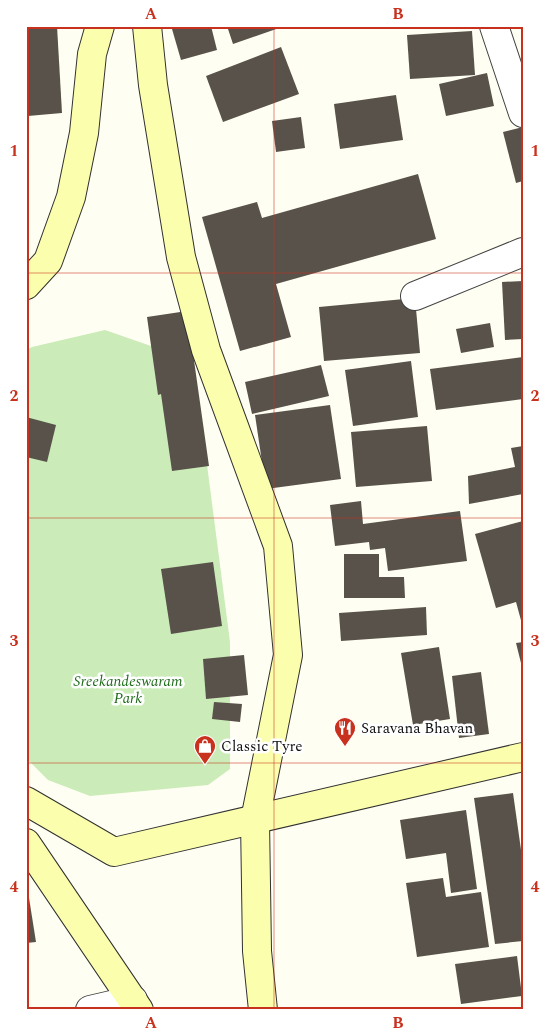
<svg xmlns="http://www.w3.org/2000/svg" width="549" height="1036" viewBox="0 0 549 1036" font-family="Spectral,serif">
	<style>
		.green { fill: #cbecb8 }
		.building { fill: #59524b }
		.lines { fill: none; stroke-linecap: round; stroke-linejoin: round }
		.street-casing { stroke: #424242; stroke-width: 30 }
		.secondary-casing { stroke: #313131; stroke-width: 30 }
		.street { stroke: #fff; stroke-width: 28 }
		.secondary { stroke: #fbffad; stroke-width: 28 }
		.grid { fill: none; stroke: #c8311e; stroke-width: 1; stroke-opacity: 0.55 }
		.labels { text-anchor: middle; stroke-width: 5; stroke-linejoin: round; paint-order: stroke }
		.park-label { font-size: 15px; font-style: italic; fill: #1f6c1b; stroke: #fff }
		.poi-label { font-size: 15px; fill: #0f0f0f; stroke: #fff; text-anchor: start }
		.neatline { fill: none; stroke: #c8311e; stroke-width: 2 }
		.grid-label { font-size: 16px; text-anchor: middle; font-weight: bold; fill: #c8311e }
	</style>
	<rect width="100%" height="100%" fill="#fffef2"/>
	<polygon class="green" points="105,330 151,346 198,395 230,642 230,769 208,785 90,796 48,780 26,758 26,350 32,347"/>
	<g class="building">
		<polygon points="26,26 57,26 62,113 28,116"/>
		<polygon points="182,26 211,26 217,50 181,60 172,29"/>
		<polygon points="227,26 282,26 282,27 233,44"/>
		<polygon points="472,31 475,75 410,79 407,35"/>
		<polygon points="281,47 299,94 223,122 206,76"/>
		<polygon points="487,73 494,106 446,116 439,84"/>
		<polygon points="396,95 403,140 340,149 334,104"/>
		<polygon points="301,117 305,148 276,152 272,121"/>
		<polygon points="523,127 523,181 516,183 503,132"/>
		<polygon points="418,174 436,239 276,284 291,337 240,351 202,217 257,202 262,218"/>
		<polygon points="523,281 523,339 505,340 502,282"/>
		<polygon points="415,298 420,353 324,361 319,307"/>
		<polygon points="187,311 209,466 172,471 161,394 158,395 147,317"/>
		<polygon points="490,323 494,347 461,353 456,329"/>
		<polygon points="523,357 523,399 436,410 430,369"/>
		<polygon points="411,361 418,417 353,426 345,370"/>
		<polygon points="321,365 329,396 252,414 245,382"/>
		<polygon points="330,405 341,479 266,489 255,415"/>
		<polygon points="26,417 56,425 47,462 26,457"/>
		<polygon points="427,426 432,481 356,487 351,432"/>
		<polygon points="523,446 523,494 469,504 468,476 515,467 511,448"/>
		<polygon points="361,501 363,524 460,511 467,561 388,571 385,548 370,550 369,542 335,546 330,505"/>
		<polygon points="523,521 523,624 522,624 516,602 496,608 475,534"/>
		<polygon points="344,554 379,554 379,577 404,577 405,598 344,598"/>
		<polygon points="213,562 222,626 171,634 161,569"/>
		<polygon points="426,607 427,635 341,641 339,613"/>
		<polygon points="523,642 523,667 522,667 516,643"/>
		<polygon points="439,647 450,719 413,725 401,653"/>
		<polygon points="244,655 248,695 206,699 203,659"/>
		<polygon points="481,672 489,734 459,738 452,676"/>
		<polygon points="214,702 242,704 240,722 212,719"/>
		<polygon points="513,793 523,864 523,941 495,944 474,798"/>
		<polygon points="466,810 477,889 451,893 446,853 406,859 400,820"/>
		<polygon points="443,878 446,897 481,892 489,947 417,957 406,883"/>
		<polygon points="26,879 36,942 26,943"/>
		<polygon points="517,956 522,996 461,1004 455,964"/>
	</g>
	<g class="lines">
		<g class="street-casing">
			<g id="street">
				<polyline points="494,26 523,113"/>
				<polyline points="415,296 523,252"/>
				<polyline points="90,1010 133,1000"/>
			</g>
		</g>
		<g class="secondary-casing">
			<g id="secondary">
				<polyline points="147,26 153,85 181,257 206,350 278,546 288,655 255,820 257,951 263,1010"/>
				<polyline points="26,285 48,261 71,197 84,133 92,54 100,26"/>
				<polyline points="26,801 114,852 523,757"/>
				<polyline points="26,843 139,1010"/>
			</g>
		</g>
		<use href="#street" class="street"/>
		<use href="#secondary" class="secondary"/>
	</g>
	<path class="grid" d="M274,26v984M26,273h497M26,518h497M26,763h497"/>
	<defs>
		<g id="restaurant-pin" transform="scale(1.125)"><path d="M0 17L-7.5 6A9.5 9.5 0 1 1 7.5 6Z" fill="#c8311e" stroke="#fff"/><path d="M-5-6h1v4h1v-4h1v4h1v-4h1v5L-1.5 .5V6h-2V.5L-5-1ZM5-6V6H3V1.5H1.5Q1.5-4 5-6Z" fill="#fff"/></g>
		<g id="shop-pin" transform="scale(1.125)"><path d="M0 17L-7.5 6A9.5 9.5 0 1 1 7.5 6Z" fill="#c8311e" stroke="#fff"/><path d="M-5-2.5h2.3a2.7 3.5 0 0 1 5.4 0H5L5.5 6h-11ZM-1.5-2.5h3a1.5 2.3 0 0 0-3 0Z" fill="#fff"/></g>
	</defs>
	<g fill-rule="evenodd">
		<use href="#restaurant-pin" x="345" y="728"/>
		<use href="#shop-pin" x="205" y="746"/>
	</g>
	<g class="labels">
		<g class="park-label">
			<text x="128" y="686">Sreekandeswaram<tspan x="128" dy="17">Park</tspan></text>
		</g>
		<g class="poi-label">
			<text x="361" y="733">Saravana Bhavan</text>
			<text x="221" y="751">Classic Tyre</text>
		</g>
	</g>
	<rect width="549" height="1036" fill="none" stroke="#ffffff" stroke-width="55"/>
	<rect x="28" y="28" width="494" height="980" class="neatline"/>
	<g class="grid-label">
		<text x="151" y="19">A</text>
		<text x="398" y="19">B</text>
		<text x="14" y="156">1</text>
		<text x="535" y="156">1</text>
		<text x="14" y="401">2</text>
		<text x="535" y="401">2</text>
		<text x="14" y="646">3</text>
		<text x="535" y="646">3</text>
		<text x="14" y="892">4</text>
		<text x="535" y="892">4</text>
		<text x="151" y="1028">A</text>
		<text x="398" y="1028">B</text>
	</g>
</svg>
